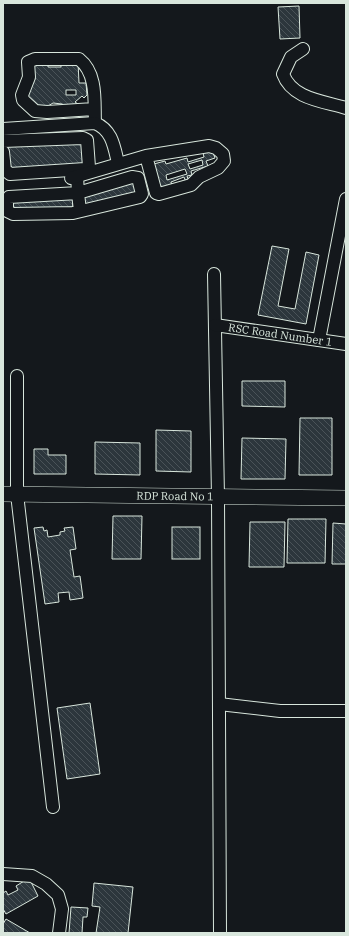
<svg xmlns="http://www.w3.org/2000/svg" width="349" height="936" viewBox="0 0 349 936" font-family="'IBM Plex Serif',serif">
	<style>
		.building { fill: url(#building-back-hatch); stroke: #d8e6dc; fill-rule: evenodd }
		.lines { fill: none; stroke-linecap: round; stroke-linejoin: round }
		.minor-casing { stroke: #d8e6dc; stroke-width: 14 }
		.tertiary-casing { stroke: #d8e6dc; stroke-width: 16 }
		.minor { stroke: #14181c; stroke-width: 12 }
		.tertiary { stroke: #14181c; stroke-width: 15 }
		.labels { text-anchor: middle; stroke-width: 3; stroke-linejoin: round; paint-order: stroke }
		.street-label { font-size: 11px; fill: #d8e6dc; stroke: #14181c }
	</style>
	<defs>
		<pattern id="building-back-hatch" width="6" height="6" patternUnits="userSpaceOnUse"><rect width="6" height="6" fill="#2c363c"/><path d="M-1 5l2 2M0 0l6 6M5-1l2 2" fill="none" stroke="#4a5358"/></pattern>
	</defs>
	<rect width="100%" height="100%" fill="#14181c"/>
	<g class="building">
		<polygon points="299,6 300,38 280,39 278,7"/>
		<path d="M48,62v5h13v-5h17l1,21h7l1,12 -3,3 -2,-2 -7,6 3,2 -7,4 -9,-4 -9,-1 -10,6 -17,-13 9,-17 -4,-14zM66,90h10v5h-10z"/>
		<polygon points="83,143 85,166 9,170 8,145"/>
		<path d="M212,150l3,8 -9,3 2,5 -17,5 1,4 -5,1 2,6 -31,10 -8,-27 15,-4 1,3 21,-6 1,4 16,-5 -1,-4zM202,160l1,5 -13,4 -2,-5zM185,169l2,5 -20,6 -1,-5zM184,177l2,5 -14,4 -1,-4z"/>
		<polygon points="133,181 136,192 86,207 83,196"/>
		<polygon points="72,196 73,207 11,211 11,199"/>
		<polygon points="272,246 289,249 278,306 295,309 306,252 319,255 306,324 258,315"/>
		<polygon points="242,381 285,381 285,407 242,406"/>
		<polygon points="300,418 332,418 332,475 299,475"/>
		<polygon points="156,430 191,431 191,472 156,471"/>
		<polygon points="242,438 286,439 285,479 241,479"/>
		<polygon points="95,442 140,443 140,475 95,474"/>
		<polygon points="34,449 48,449 48,455 66,455 66,474 34,474"/>
		<polygon points="113,516 142,516 141,559 112,559"/>
		<polygon points="288,519 326,519 325,563 287,563"/>
		<polygon points="250,522 285,522 284,567 249,567"/>
		<polygon points="333,523 346,524 346,564 332,564"/>
		<polygon points="43,527 44,531 47,530 48,537 60,535 60,532 65,531 64,528 73,527 76,549 70,550 74,577 80,576 83,598 70,600 69,592 58,593 59,602 45,604 34,528"/>
		<rect x="172" y="527" width="28" height="32"/>
		<polygon points="90,703 100,774 67,779 57,708"/>
		<polygon points="29,878 38,896 6,914 3,909 3,893 6,891 8,895 18,890 16,886"/>
		<polygon points="94,883 133,887 128,933 96,933 100,907 92,906"/>
		<polygon points="71,907 88,908 87,917 83,917 82,933 69,933"/>
		<polygon points="6,919 30,933 3,933 3,924"/>
	</g>
	<g class="lines">
		<g class="minor-casing">
			<g id="minor">
				<path d="M303,49l-12,8 -8,17c9,25 40,27 63,34"/>
				<path d="M94,109l-47,3 -12,-1 -12,-11 -1,-5 7,-18 -1,-15 7,-3h44c19,15 15,43 16,64"/>
				<path d="M3,129l92,-6c17,7 19,23 23,40"/>
				<polyline points="3,141 83,138 87,140 89,167 85,169 10,174 5,170 3,152"/>
				<polyline points="77,176 78,193 132,177 138,178 142,194 140,197 73,213 13,214 7,211 7,202 9,197 78,193 80,211"/>
				<polyline points="71,178 146,156 209,146 216,148 223,154 224,161 218,168 199,177 191,185 159,194 156,193 146,156"/>
				<polyline points="214,274 218,497 220,933"/>
				<path id="s1" d="M215,325l131,19"/>
				<polyline points="319,340 346,199"/>
				<polyline points="17,376 17,494 53,807"/>
				<polyline points="219,704 280,711 346,711"/>
				<polyline points="3,874 32,876 46,884 58,895 62,909 59,933"/>
			</g>
		</g>
		<g class="tertiary-casing">
			<g id="tertiary">
				<path id="s2" d="M3,494l343,4"/>
			</g>
		</g>
		<use href="#minor" class="minor"/>
		<use href="#tertiary" class="tertiary"/>
	</g>
	<g class="labels">
		<g class="street-label">
			<text dy="4" stroke="none"><textPath href="#s1" startOffset="66">RSC Road Number 1</textPath></text>
			<text dy="4" stroke="none"><textPath href="#s2" startOffset="172">RDP Road No 1</textPath></text>
		</g>
	</g>
	<rect width="349" height="936" fill="none" stroke="#d8e6dc" stroke-width="8"/>
</svg>
